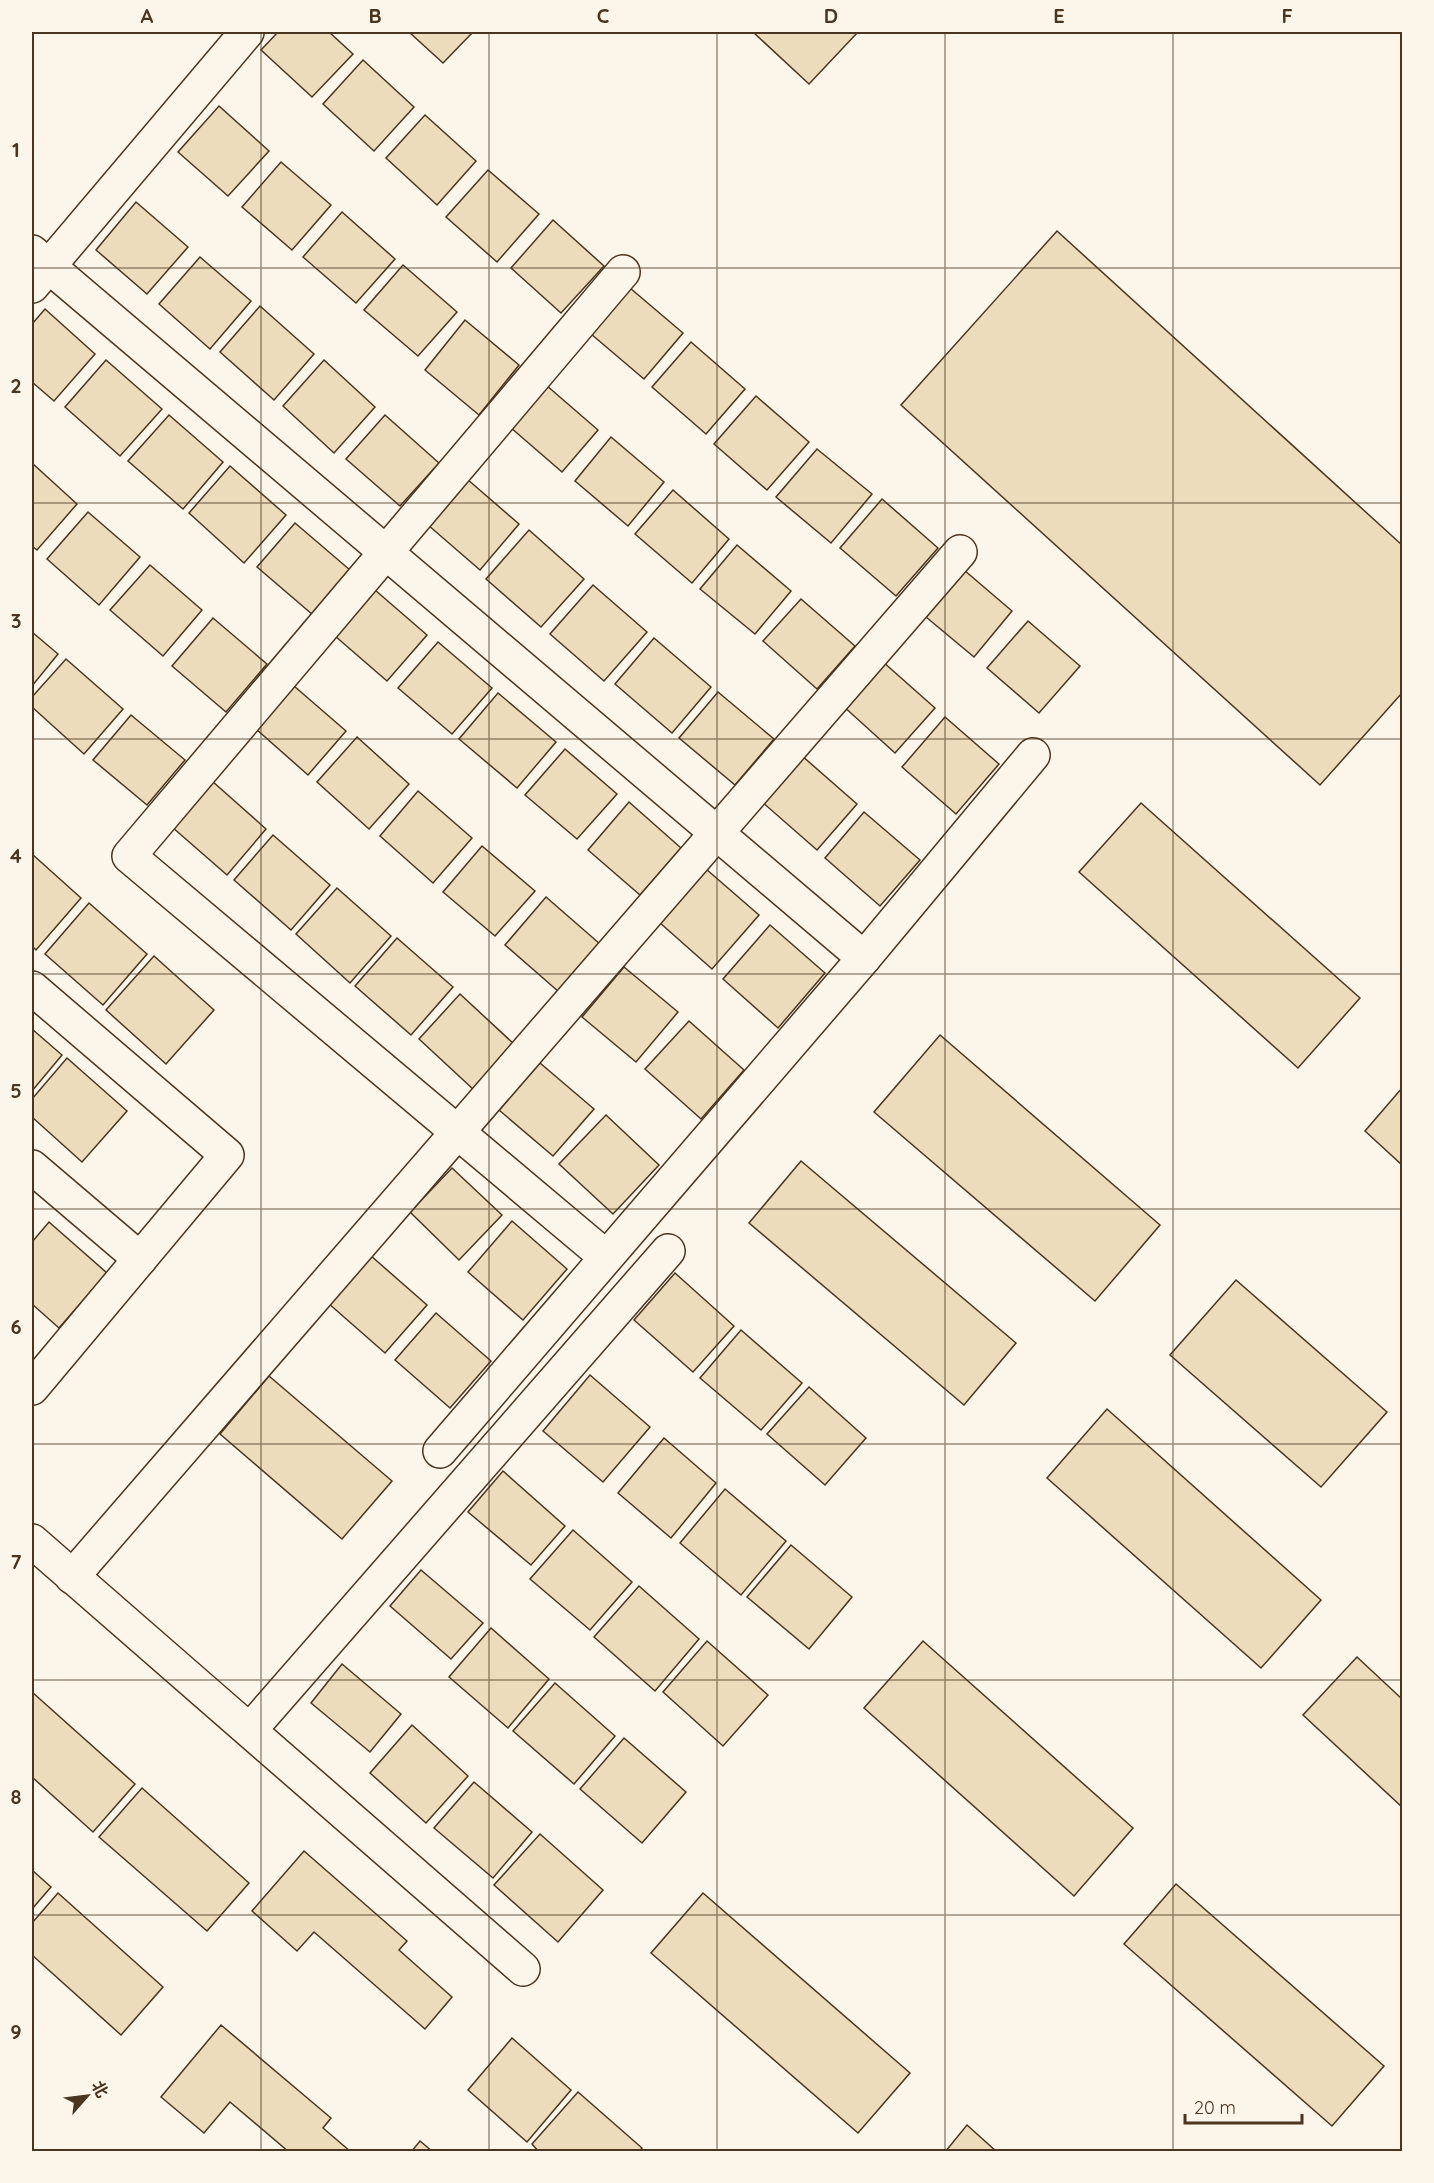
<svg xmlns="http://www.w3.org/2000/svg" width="1434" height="2183" viewBox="0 0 1434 2183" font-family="Quicksand,'Noto Sans SC',sans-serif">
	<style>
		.building { fill: #ecdcbc; stroke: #4a3520; stroke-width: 1.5 }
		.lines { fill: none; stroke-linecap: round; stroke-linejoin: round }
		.minor-casing { stroke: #4a3520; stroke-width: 36 }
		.minor { stroke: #fbf6e9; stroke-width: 33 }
		.grid { fill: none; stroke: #4a3520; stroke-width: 1.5; stroke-opacity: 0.55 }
		.neatline { fill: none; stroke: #4a3520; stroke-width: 2 }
		.grid-label { font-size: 20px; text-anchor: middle; font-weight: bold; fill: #4a3520 }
	</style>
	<rect width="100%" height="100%" fill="#fbf6e9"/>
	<g class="building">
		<polygon points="278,32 329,32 353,54 312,97 261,50"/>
		<polygon points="409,32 473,32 443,63"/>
		<polygon points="753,32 858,32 809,84"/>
		<polygon points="363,60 414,107 374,151 323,104"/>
		<polygon points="219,106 269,151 228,196 178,152"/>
		<polygon points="425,115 476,161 437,205 386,158"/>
		<polygon points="281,162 331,205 292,250 242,207"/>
		<polygon points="488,170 539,214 497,262 446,217"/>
		<polygon points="136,202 188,247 147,294 96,250"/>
		<polygon points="342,212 395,259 356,303 303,257"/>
		<polygon points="553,220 604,266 561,313 511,268"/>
		<polygon points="1057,231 1402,545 1402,693 1320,785 901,405"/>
		<polygon points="200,257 251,301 210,349 159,304"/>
		<polygon points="403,265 457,312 418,356 364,310"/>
		<polygon points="630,288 683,333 644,379 591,334"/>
		<polygon points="260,306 314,354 274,400 220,352"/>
		<polygon points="45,309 95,354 54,401 32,382 32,324"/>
		<polygon points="465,320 519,365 479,415 425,370"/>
		<polygon points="691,342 745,389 706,434 652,387"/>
		<polygon points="106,360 162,409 120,456 65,407"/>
		<polygon points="324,360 375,407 334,453 283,406"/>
		<polygon points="546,385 598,430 562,472 510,427"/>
		<polygon points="756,396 809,442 767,490 714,444"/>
		<polygon points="169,415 223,462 183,509 128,461"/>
		<polygon points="385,415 439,463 400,506 346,459"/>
		<polygon points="611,437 664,482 628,526 575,481"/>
		<polygon points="817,449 872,494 831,543 776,497"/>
		<polygon points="32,463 77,504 37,550 32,546"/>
		<polygon points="230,466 286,515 244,563 189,513"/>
		<polygon points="467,479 519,524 480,570 428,525"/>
		<polygon points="673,490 729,539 692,583 635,534"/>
		<polygon points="882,499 938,548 896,596 840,548"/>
		<polygon points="88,512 140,557 99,605 47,559"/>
		<polygon points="295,523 350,570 313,615 257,567"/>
		<polygon points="529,530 584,579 541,627 486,579"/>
		<polygon points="737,545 791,591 755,634 700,589"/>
		<polygon points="150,565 202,610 163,656 110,610"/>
		<polygon points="964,570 1012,611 974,657 926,617"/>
		<polygon points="593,585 647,632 604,681 550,634"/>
		<polygon points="375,590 427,635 387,681 335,636"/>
		<polygon points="801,599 855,646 817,689 763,641"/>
		<polygon points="213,618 267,664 226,712 172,666"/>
		<polygon points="1028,621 1080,666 1039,713 987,668"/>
		<polygon points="32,632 58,654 32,686"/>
		<polygon points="654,638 711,687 672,733 615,684"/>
		<polygon points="438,642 492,688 452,734 398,688"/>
		<polygon points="66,659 123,709 84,754 32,707 32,697"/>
		<polygon points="882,661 935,708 895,753 842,705"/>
		<polygon points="294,686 346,731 308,775 256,729"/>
		<polygon points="718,692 774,739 735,785 679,738"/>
		<polygon points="498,693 556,742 517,788 459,739"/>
		<polygon points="131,715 185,760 147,805 93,760"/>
		<polygon points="945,717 999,764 956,814 902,767"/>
		<polygon points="357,737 409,784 369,829 317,782"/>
		<polygon points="565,749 617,794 577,839 525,795"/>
		<polygon points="801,755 857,804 817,850 761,801"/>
		<polygon points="212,781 266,829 227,875 172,827"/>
		<polygon points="418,791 472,838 433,883 380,836"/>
		<polygon points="629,802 681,848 640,895 588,850"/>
		<polygon points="1141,803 1360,998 1298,1068 1079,872"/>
		<polygon points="864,812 920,860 880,906 825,858"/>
		<polygon points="273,835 330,885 291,930 234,880"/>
		<polygon points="482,846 535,891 495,936 443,892"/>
		<polygon points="32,854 81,898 36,950 32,946"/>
		<polygon points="706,869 759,915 712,969 659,922"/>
		<polygon points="337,888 391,936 350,983 296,934"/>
		<polygon points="546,897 600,944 559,992 505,945"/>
		<polygon points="89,903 147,954 103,1005 45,954"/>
		<polygon points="770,925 825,973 778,1028 723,979"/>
		<polygon points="397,938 453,987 411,1035 355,986"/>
		<polygon points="154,956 214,1010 166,1064 106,1010"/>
		<polygon points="624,967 678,1012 636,1062 582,1017"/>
		<polygon points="460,994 515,1045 474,1090 419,1039"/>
		<polygon points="689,1021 744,1070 701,1119 645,1069"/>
		<polygon points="32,1029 62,1055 32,1091"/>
		<polygon points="940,1035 1160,1225 1095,1301 874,1112"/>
		<polygon points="67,1058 127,1111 82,1162 32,1117 32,1099"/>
		<polygon points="540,1063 594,1109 553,1156 499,1110"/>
		<polygon points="1402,1088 1402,1165 1365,1131"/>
		<polygon points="606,1115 659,1165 613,1214 559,1164"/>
		<polygon points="801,1161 1016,1343 964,1405 749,1223"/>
		<polygon points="452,1168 502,1215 459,1260 410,1212"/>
		<polygon points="512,1221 567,1269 523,1320 468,1272"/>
		<polygon points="49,1222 107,1273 59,1328 32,1304 32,1242"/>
		<polygon points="370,1255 427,1305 385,1353 328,1303"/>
		<polygon points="675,1273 734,1326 693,1372 634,1320"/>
		<polygon points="1236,1280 1387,1412 1321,1487 1170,1355"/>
		<polygon points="436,1313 491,1361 450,1408 395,1360"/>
		<polygon points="741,1330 802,1383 761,1430 700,1378"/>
		<polygon points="590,1375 650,1427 603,1482 543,1431"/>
		<polygon points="269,1376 392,1481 342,1539 220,1434"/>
		<polygon points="809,1387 866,1438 825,1485 767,1434"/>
		<polygon points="1107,1409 1321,1600 1261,1668 1047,1478"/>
		<polygon points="664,1438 716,1483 671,1538 618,1493"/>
		<polygon points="503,1471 565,1526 531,1565 468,1512"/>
		<polygon points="725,1489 786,1541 741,1595 680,1543"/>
		<polygon points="573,1530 632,1582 590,1630 530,1579"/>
		<polygon points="791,1545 852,1597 809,1649 747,1597"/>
		<polygon points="421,1570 483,1623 451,1659 390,1606"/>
		<polygon points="639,1586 699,1639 655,1691 594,1637"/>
		<polygon points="491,1628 549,1679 508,1728 449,1677"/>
		<polygon points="707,1641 768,1695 723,1746 663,1692"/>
		<polygon points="923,1641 1133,1828 1074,1896 864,1708"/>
		<polygon points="1357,1657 1402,1699 1402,1807 1303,1715"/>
		<polygon points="342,1664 401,1714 370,1752 311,1703"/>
		<polygon points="555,1683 615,1736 574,1784 513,1731"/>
		<polygon points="32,1692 135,1784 93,1832 32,1777"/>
		<polygon points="412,1725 468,1776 426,1823 370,1773"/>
		<polygon points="624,1738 686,1792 642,1843 580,1789"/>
		<polygon points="474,1782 532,1832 493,1878 434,1828"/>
		<polygon points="142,1788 249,1883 207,1931 99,1837"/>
		<polygon points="540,1834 603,1890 558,1942 494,1885"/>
		<polygon points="304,1851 407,1941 399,1950 452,1997 425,2029 314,1932 297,1951 252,1911"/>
		<polygon points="32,1870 51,1887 32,1909"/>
		<polygon points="1176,1884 1384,2066 1332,2126 1124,1944"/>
		<polygon points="58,1893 163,1987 121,2035 32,1955 32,1923"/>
		<polygon points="703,1893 910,2073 858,2133 651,1953"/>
		<polygon points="221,2025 331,2118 323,2128 351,2152 289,2152 230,2102 204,2133 161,2097"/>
		<polygon points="512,2038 571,2090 527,2142 468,2090"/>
		<polygon points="578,2092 642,2148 639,2152 539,2152 532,2144"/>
		<polygon points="967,2125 997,2152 945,2152"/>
		<polygon points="420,2141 433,2152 411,2152"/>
	</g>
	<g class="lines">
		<g class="minor-casing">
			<g id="minor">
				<polyline points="32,252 864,958"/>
				<polyline points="32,286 247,32"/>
				<polyline points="32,988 227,1155 32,1388"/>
				<polyline points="32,1167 140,1259"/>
				<polyline points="606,1257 129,856 623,272"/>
				<polyline points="440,1451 864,958 1033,755"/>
				<polyline points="32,1541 523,1969"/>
				<polyline points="72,1577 960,552"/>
				<polyline points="250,1730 668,1251"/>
			</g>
		</g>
		<use href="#minor" class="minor"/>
	</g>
	<path class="grid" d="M261,32v2120M489,32v2120M717,32v2120M945,32v2120M1173,32v2120M32,268h1370M32,503h1370M32,739h1370M32,974h1370M32,1209h1370M32,1444h1370M32,1680h1370M32,1915h1370"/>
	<rect width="1434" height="2183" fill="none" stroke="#fbf6e9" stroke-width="66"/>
	<g transform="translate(87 2096) rotate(62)" stroke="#fbf6e9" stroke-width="4.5" paint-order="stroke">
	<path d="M0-4.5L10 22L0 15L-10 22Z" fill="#4a3520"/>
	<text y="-9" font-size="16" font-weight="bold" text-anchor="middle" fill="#4a3520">北</text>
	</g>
	<path d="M1185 2114v9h117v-9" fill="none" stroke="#4a3520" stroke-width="3"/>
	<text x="1194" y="2114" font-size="18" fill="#4a3520" stroke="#fbf6e9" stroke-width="4.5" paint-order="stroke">20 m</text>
	<rect x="33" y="33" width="1368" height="2117" class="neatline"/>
	<g class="grid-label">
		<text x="147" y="23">A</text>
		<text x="375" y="23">B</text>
		<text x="603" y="23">C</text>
		<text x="831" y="23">D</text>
		<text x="1059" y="23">E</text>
		<text x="1287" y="23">F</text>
		<text x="16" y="157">1</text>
		<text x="16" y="393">2</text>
		<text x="16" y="628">3</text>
		<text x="16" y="863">4</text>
		<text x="16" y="1098">5</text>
		<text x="16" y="1334">6</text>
		<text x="16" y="1569">7</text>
		<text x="16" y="1804">8</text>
		<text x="16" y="2039">9</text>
	</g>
</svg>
